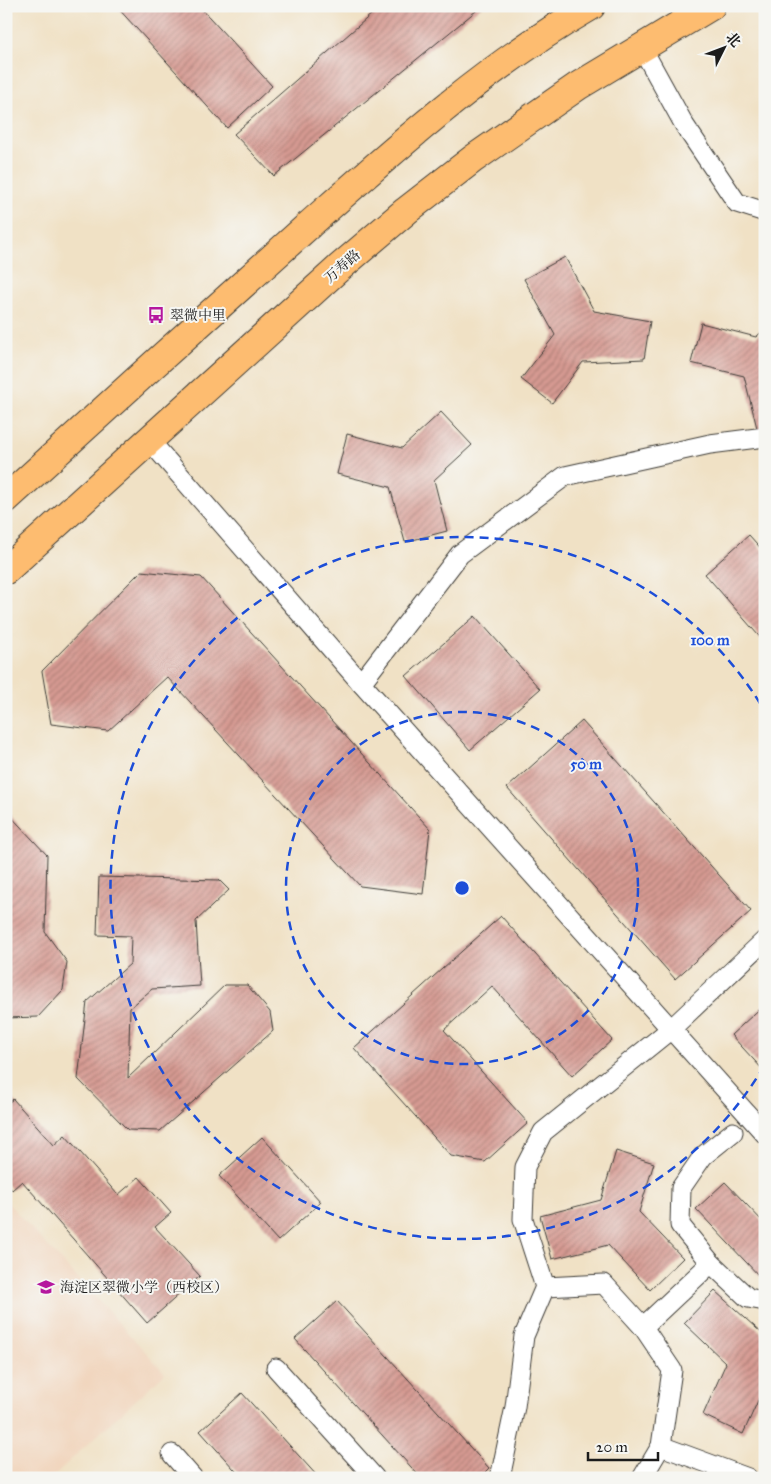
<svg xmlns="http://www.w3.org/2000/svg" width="771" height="1484" viewBox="0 0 771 1484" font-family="'IM FELL Great Primer','Noto Serif SC',serif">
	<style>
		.built { fill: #f1d5bd }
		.building { fill: url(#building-hatch) }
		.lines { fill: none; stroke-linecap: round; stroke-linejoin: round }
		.street-casing { stroke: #3c3a35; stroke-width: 21 }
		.primary-casing { stroke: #3c3a35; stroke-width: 30 }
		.street { stroke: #fff; stroke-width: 19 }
		.primary { stroke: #fdbc70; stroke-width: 28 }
		.ring { fill: none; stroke: #1d4ed8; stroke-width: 2.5; stroke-dasharray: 9 6 }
		.labels { text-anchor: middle; stroke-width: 4; stroke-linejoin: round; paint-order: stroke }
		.street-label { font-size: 14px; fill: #1c1c1c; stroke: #f6f6f2 }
		.poi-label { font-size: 14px; fill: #1c1c1c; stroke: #f6f6f2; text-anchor: start }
		.centre { fill: #1d4ed8; stroke: #f6f6f2; stroke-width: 2.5 }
		.ring-label { font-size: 15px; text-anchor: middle; font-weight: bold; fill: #1d4ed8; stroke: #f6f6f2; stroke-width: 4; stroke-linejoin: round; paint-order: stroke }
	</style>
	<defs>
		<pattern id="building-hatch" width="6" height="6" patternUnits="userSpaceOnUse" patternTransform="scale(1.25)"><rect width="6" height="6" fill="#d69a92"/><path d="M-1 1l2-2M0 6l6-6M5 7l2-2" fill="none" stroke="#ad7d76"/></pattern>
	</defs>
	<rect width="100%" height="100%" fill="#f6f6f2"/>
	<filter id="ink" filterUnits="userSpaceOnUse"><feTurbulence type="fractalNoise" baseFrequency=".02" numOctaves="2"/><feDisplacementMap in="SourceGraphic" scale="10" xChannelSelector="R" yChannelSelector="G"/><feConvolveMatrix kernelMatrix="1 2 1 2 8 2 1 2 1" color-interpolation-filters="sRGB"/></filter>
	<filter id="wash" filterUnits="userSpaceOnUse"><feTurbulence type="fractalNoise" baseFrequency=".0096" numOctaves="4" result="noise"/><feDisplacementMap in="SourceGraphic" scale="20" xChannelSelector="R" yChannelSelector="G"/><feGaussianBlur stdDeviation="1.12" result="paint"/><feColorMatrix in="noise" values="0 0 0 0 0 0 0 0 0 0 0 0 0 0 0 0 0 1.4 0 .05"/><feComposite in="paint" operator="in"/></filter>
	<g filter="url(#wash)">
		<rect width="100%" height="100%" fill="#f0e1c5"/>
		<polygon class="built" points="6,1201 165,1373 51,1478 6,1478"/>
		<g id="blocks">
			<g class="building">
				<polygon points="116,6 199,6 272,86 227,128"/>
				<polygon points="381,6 482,6 274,176 234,134"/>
				<polygon points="565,257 594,311 650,321 644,359 583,362 552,403 521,379 555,335 524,279"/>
				<polygon points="701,323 756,337 765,329 765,430 758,432 744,376 691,363"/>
				<polygon points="441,412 472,445 434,480 447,531 405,542 390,487 337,474 347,434 402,448"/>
				<polygon points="749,535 765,553 765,643 705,574"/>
				<polygon points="141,571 201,577 430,829 423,894 360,886 167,677 108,731 51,724 42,671"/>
				<polygon points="475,616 540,689 470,750 406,676"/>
				<polygon points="582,721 751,911 675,979 507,788"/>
				<polygon points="6,811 47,855 45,932 67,962 63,990 38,1017 6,1018"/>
				<polygon points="99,877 219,880 229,890 196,921 200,986 152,989 130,1008 128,1078 225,985 247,985 270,1012 273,1031 160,1131 128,1130 78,1079 87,1002 130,964 131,936 97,935"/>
				<polygon points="501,916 612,1040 572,1076 492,986 444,1030 528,1123 485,1162 451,1156 354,1048"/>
				<polygon points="765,1004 765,1072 731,1035"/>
				<polygon points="13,1099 54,1145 65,1135 118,1195 139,1177 171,1213 155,1227 200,1276 147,1323 22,1181 12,1190 6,1183 6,1105"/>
				<polygon points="262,1137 321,1202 278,1241 219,1176"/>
				<polygon points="616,1151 654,1163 639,1212 683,1258 650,1290 608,1245 552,1259 540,1216 601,1200"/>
				<polygon points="725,1182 765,1224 765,1274 761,1278 696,1209"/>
				<polygon points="715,1291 765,1336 765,1385 743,1434 703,1415 726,1363 684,1323"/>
				<polygon points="337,1301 489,1468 479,1478 421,1478 295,1339"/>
				<polygon points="242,1393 319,1478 242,1478 200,1431"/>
			</g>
		</g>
	</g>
	<g filter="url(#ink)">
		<use href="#blocks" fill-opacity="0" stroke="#3c3a35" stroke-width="1"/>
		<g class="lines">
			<g class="street-casing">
				<g id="street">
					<polyline points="642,48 685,126 737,203 765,212"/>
					<polyline points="150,441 361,683 765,1134"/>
					<polyline points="361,683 460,554 565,476 710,444 765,437"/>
					<polyline points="733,1132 703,1156 681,1188 680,1225 711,1263 748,1298 765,1301"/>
					<polyline points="545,1287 604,1284 643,1327 672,1370 661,1446 642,1478"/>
					<polyline points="643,1327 711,1263"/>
					<polyline points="276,1368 375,1478"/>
					<polyline points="661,1446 748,1478"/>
					<polyline points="172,1454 193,1478"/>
					<polyline points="500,1478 515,1407 524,1336 545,1287 523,1219 525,1167 543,1132 671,1029 765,940"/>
				</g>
			</g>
			<g class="primary-casing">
				<g id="primary">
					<path d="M6,499c101,-92 201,-183 303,-274 89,-79 178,-159 282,-219"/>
					<polyline points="6,570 339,268 406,211 473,159 578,86 711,6"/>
				</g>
			</g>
			<use href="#street" class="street"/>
			<use href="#primary" class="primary"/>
		</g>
	</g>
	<g class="ring">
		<circle cx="462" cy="888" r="176"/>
		<path d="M764 1066A351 351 0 1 1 764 710"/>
	</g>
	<defs>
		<g id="bus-bare" transform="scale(1.35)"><path d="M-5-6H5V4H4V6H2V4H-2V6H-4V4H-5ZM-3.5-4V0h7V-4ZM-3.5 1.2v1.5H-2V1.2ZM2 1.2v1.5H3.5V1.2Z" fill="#b5179e" stroke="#f6f6f2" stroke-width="2.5" paint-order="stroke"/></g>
		<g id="school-bare" transform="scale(1.35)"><path d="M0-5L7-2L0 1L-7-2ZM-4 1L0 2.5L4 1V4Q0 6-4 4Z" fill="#b5179e" stroke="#f6f6f2" stroke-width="2.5" paint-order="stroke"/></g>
	</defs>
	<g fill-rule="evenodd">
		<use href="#bus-bare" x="156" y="315"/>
		<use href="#school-bare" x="46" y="1287"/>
	</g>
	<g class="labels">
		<g class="street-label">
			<text transform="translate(342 266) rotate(-41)" y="5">万寿路</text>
		</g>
		<g class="poi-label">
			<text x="170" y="320">翠微中里</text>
			<text x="60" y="1292">海淀区翠微小学（西校区）</text>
		</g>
	</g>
	<circle cx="462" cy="888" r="8" class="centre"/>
	<g class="ring-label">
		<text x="710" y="645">100 m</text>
		<text x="586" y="769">50 m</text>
	</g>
	<rect width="771" height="1484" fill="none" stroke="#f6f6f2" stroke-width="25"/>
	<g transform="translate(724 48) rotate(48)" stroke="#f6f6f2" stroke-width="4" paint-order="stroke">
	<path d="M0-4L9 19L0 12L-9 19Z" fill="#1c1c1c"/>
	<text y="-8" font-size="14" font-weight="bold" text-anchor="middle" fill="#1c1c1c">北</text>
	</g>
	<path d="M588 1452v8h70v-8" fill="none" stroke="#1c1c1c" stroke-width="2.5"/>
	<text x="596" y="1452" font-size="15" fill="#1c1c1c" stroke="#f6f6f2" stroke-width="4" paint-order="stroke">20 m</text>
</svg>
